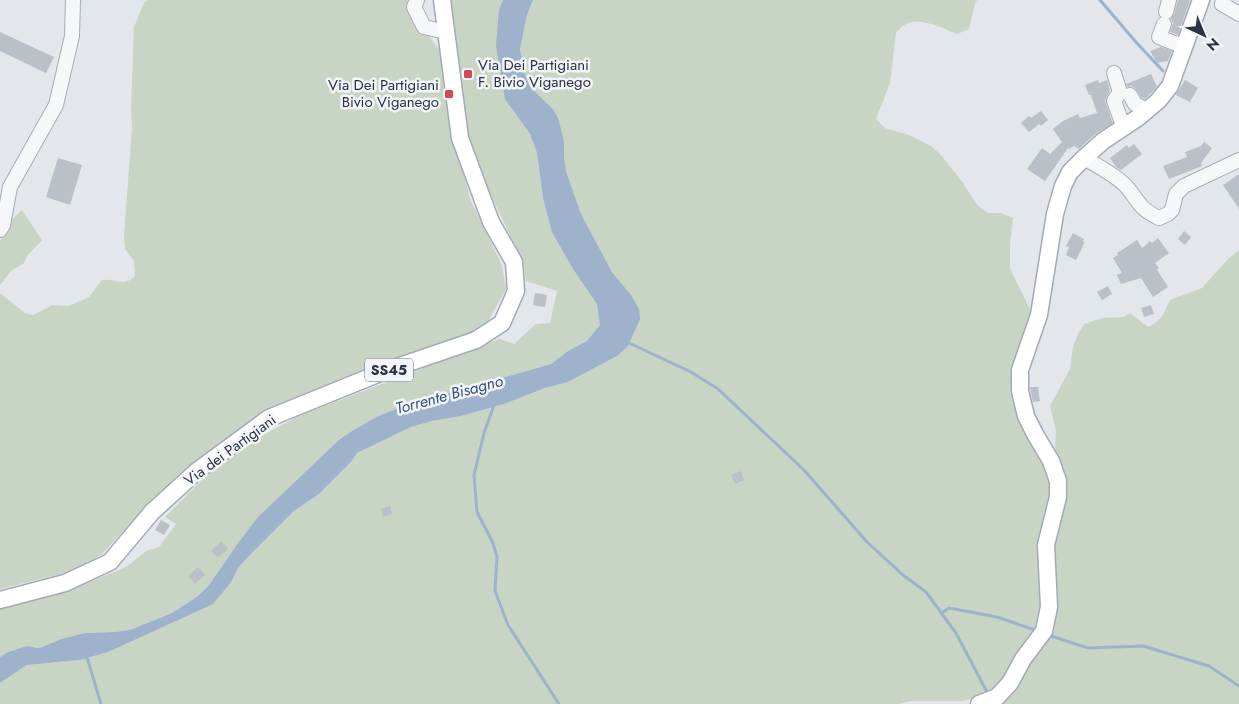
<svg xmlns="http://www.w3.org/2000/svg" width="1239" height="704" viewBox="0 0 1239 704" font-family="Jost,sans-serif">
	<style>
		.green { fill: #c8d5c4 }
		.water { fill: #9eb2cb }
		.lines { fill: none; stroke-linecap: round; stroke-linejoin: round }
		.stream { stroke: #9eb2cb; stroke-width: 3 }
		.building { fill: #babfc8 }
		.minor-casing { stroke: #a8adb5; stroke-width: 16 }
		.major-casing { stroke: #a2aab7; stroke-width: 19 }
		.minor { stroke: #f6f7f9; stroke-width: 14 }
		.major { stroke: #fff; stroke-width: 16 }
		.poi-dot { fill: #cf4958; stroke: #f3f5f8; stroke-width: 2 }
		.labels { text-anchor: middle; stroke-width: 5; stroke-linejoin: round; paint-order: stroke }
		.shield { fill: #f3f5f8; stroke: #666d79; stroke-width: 1 }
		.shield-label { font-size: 14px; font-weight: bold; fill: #2a3343 }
		.poi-label { font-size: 15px; fill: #2a3343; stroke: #f3f5f8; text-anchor: start }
		.street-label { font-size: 15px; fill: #2a3343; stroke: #f3f5f8 }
		.water-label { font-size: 16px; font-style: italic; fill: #345078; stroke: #f3f5f8 }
	</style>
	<rect width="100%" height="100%" fill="#e3e6eb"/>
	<g class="green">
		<path d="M148,0h262l-2,7 6,15 15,14 13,18 15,91 13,54 32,66 4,24 -18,32 -19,13 -158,58 -44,19 -62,42 -58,52 -43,47 -13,10 -22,10 -69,17v-296l25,20 8,2 20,-10 16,1 20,-9 13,-17c14,-2 21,8 33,-4l-1,-15 -9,-12 -1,-14 8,-107 -1,-18 3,-83 10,-24z"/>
		<polygon points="451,0 503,0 499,9 505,99 530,134 537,153 543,198 573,269 597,304 601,325 587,341 568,351 551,364 407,405 378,416 352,431 339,440 238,543 209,585 198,596 172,613 130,630 115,632 85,633 61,639 42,647 38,648 27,646 8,652 0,657 0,607 56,595 122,569 129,565 146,551 159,547 176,524 165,517 194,488 242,446 301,415 494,341 500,339 514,344 536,324 550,323 557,291 526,281 523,262 477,166 463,113"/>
		<path d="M533,0h444l-2,4 -6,25 -12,5c-13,-5 -37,-18 -51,-10 -4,2 -7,6 -10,8l-6,51 -14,36 9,9 24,7 22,11 10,9 22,28 14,22 11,8h13l12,5 -3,25v26l22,44 -17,56 37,113 -9,124 -6,22 -32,51 -12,13 -13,5 -17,4h-53l-11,3h-899v-21l27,-18 53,-5 28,-8 124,-70 6,-14 10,-11 46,-46 25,-17 32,-32 6,-9 54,-26 21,-6 29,-5 43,-12 41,-16 23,-6 49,-26 14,-61 -19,-23 -31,-58 -15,-43 -2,-15v-15l-11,-32 -23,-22 -5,-13 -5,-25 7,-34z"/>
		<path d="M22,210l20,30 -15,16 -3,7 -13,8 -11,14v-44c6,-7 4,-9 8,-15 3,-7 9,-11 14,-16z"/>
		<path d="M1239,250v454h-242l50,-69 9,-205 -6,-24 20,-37 3,-23 6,-14 5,-8 18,-6 21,-1 7,-4 18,14c15,-7 15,-13 22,-27l32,-12 26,-29z"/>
	</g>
	<polygon class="water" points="503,0 533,0 527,15 520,49 525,74 530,87 553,109 558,118 564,141 564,156 566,171 581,214 612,272 631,295 639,309 640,319 628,346 617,356 568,382 545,388 504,404 461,416 432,421 411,427 357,453 351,462 319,494 294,511 248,557 238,568 232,581 213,604 108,652 80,660 27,665 0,683 0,657 8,652 27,646 38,648 42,647 61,639 85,633 115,632 130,630 172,613 198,596 209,585 238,543 258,517 339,440 352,431 378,416 407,405 551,364 568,351 587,341 600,325 597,304 573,269 552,232 543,198 537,153 530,134 505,99 496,46 499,9"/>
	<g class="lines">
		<g class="stream">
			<polyline points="1100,0 1135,41 1163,71"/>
			<polyline points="627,342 691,372 718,389 804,470 867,542 903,575 926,592 956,633 988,694"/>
			<polyline points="494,405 484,433 474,475 477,512 493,543 497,557 495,591 508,625 559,704"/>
			<polyline points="942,613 949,608 997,617 1038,631"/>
			<polyline points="1048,635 1088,648 1143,646 1209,666 1239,686"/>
			<polyline points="86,654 101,704"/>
		</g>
	</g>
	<g class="building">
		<polygon points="1178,0 1190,0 1178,35 1170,32 1173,23 1171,19 1174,14"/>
		<polygon points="0,32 54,57 46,73 0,51"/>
		<polygon points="1161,47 1172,51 1168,61 1157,63 1150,51"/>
		<polygon points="1151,74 1157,87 1146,98 1144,99 1141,97 1135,88 1131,86 1128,87 1126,84"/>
		<polygon points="1098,80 1099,83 1107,80 1110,91 1105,100 1106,104 1113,123 1094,135 1079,149 1074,146 1069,149 1068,148 1045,181 1027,169 1042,148 1050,154 1062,142 1053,129 1063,121 1078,114 1080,118 1097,113 1091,95 1089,95 1085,85"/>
		<polygon points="1185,80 1198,88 1190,102 1176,95"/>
		<polygon points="1041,111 1048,120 1041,126 1039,124 1029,132 1021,123 1029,116 1031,118"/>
		<polygon points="1204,142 1212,148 1201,163 1202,166 1169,179 1163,166 1187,157 1185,152 1201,146"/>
		<polygon points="1134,144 1142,154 1121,170 1116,167 1110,158 1127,145 1129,148"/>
		<polygon points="58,158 82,165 70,205 46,197"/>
		<polygon points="1239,174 1239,209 1223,185"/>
		<polygon points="1184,231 1191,237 1185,245 1178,239"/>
		<polygon points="1073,233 1084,239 1083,242 1085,242 1076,260 1066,255 1069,247 1066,246"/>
		<polygon points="1158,238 1169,253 1155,263 1159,268 1157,270 1168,287 1153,297 1141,278 1121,284 1117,275 1122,273 1113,258 1118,255 1117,253 1137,240 1142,248 1150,241 1152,243"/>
		<polygon points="1108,286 1112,294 1102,300 1097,292"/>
		<polygon points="535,293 547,295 545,307 533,305"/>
		<polygon points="1151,305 1154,314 1144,317 1141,308"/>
		<polygon points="1030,387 1038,387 1040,401 1033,402"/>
		<polygon points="741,471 744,480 735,484 731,475"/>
		<polygon points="390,506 392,514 383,517 381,509"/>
		<polygon points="161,520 170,525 164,535 155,530"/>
		<polygon points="221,541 228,549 218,558 211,551"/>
		<polygon points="198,567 205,575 195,584 188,576"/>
	</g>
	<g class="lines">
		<g class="minor-casing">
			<g id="minor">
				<polyline points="417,0 414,7 424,27 446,32"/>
				<polyline points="1223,0 1222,4 1239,14"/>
				<polyline points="1166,12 1169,0"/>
				<polyline points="1164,24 1159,37 1174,43 1185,45"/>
				<polyline points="1114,73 1120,92 1114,101 1124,128"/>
				<polyline points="1130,95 1135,104 1147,110"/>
				<path d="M1084,158c14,8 30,16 42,28 13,15 13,23 33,32l9,-4 4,-4 4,-16 8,-8 55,-26"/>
				<polyline points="0,230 3,225 10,187 56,105 72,36 73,0"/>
			</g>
		</g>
		<g class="major-casing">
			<g id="major">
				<polyline points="0,600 65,583 110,562 152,512 197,471 269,418 385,371 476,340 502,323 516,291 514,262 491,222 460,138 442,0"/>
				<polyline points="979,704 997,697 1010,683 1023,659 1044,631 1049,607 1046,545 1058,497 1058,481 1051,461 1035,434 1026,416 1020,391 1020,370 1039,315 1055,214 1063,186 1070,172 1084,158 1103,141 1139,117 1158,101 1170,86 1201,0"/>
			</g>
		</g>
		<use href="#minor" class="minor"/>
		<use href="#major" class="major"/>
	</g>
	<g class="poi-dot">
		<rect x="463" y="69" width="10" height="10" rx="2.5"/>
		<rect x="444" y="89" width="10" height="10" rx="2.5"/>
	</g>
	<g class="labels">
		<rect class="shield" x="365" y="358.5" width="48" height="23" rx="4"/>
		<g class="shield-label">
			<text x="389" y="375">SS45</text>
		</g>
		<g class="poi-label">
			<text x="478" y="70">Via Dei Partigiani<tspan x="478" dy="17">F. Bivio Viganego</tspan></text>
			<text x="439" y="90" text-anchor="end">Via Dei Partigiani<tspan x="439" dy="17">Bivio Viganego</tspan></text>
		</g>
		<g class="street-label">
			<text transform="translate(230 450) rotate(-36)" y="5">Via dei Partigiani</text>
		</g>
		<g class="water-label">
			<text transform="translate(449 394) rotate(-15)" y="6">Torrente Bisagno</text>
		</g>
	</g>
	<g transform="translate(1204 35) rotate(136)" stroke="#f3f5f8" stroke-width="4" paint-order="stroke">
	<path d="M0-4L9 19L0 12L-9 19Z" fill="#2a3343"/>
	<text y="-8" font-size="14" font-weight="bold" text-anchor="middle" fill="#2a3343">N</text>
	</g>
</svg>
